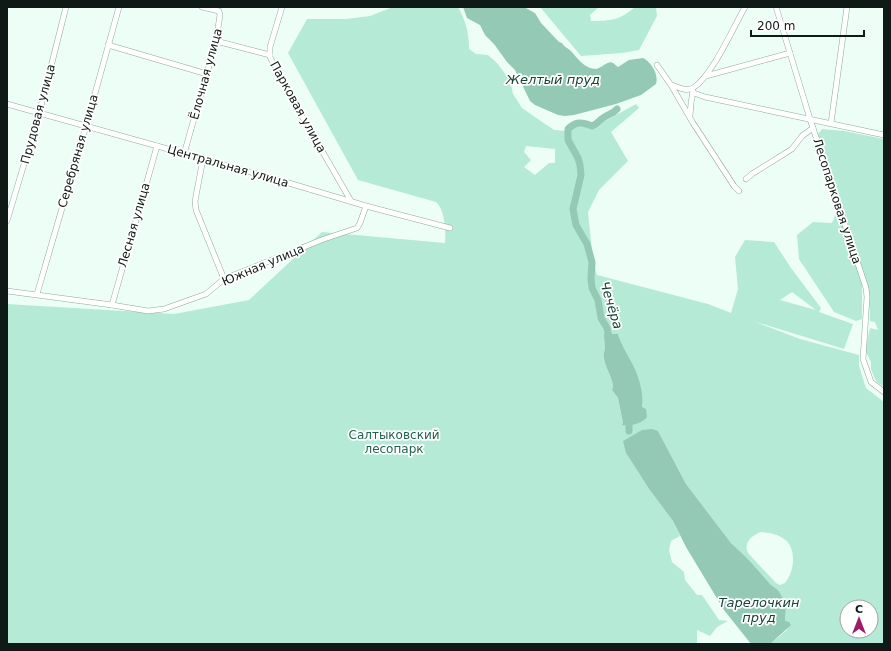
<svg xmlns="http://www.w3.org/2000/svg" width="891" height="651" viewBox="0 0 891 651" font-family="'DejaVu Sans',sans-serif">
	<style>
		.green { fill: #b5ead6; fill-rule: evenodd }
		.water { fill: #94c9b6 }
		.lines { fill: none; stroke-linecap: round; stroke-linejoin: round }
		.river { stroke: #94c9b6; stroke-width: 7 }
		.minor-casing { stroke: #8ea99e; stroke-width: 6 }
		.minor { stroke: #fff; stroke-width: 5 }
		.labels { text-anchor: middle; stroke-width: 3.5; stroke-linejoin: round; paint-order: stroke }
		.street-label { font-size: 12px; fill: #0f1916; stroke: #fff }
		.park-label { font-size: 12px; fill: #21624f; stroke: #fff }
		.water-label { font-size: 13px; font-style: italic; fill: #174437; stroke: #fff }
	</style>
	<rect width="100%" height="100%" fill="#edfef7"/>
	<g class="green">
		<path d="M393,7h65c8,14 11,26 11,42l7,5 12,1 9,8 13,17 3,14 9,14 32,22 12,1 10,-5 18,1 42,-23 3,4 -28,24 17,29 -29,29 -11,22 5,49 4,14 111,29 23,9 7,-24 -3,-32 10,-17 29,2 17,26 30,40 -2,4 34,12 -9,25 -91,-28 47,18 59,16v11l7,22 18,14v242h-114l17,-14 -2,-9 1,-14 -8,-17 -7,-5 -23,-26 -17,-16 -45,-59 -28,-53 -32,18v4l23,36 24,32 7,15 -9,5 -2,9 3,12 12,10 1,8 12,15h5l17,25 9,1 -11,6 -7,9 -13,-6v14h-690v-340l167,10 75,-14 73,-68 123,11c1,-12 0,-33 -9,-41l-78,-22 -70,-127 19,-34h39l24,-3zM526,146l29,3v14h-6l-14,12 -11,-8 7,-7 -7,-8zM792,292l24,18 -36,-10zM618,334l24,73 -19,16 -5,-25 -6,-8c4,-11 -13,-28 -7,-41 3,-5 9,-10 13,-15zM761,532c20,2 33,8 32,30 -1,9 -3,14 -8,21l-5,2 -4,-2 -28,-30c-5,-10 4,-18 13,-21zM847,607h24v24h-24z"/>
		<path d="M540,7h59l-9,8 1,6c20,0 29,-1 44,-14h21l1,9 -18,34 -17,3 -41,3z"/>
		<polygon points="822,129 844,131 884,139 884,387 877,382 874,377 871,369 871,362 865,350 870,328 878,330 875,322 870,321 869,293 862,284 862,319 856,321 834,312 799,259 797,235 813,222 832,223 837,211 839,198 818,134"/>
	</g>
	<g class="water">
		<path d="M463,7h61l11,6 6,10 18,19 3,1c2,4 6,5 9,8 6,7 14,18 25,18 6,-1 12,-9 17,-6 2,1 3,3 5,4l11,-7 14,-2c8,4 16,16 13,26l-15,11 -25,9 -42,11 -9,1 -7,-1 -23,-10 -5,-4 -15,-31 -8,-8 -13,-18 -9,-9 -5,-10 -13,-7z"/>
		<path d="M604,334h14c3,11 10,21 15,31 6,12 11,29 9,42l4,2 1,8c-5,7 -17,9 -25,8l1,-2 -5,-25 -6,-8c4,-8 -8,-23 -8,-33 -1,-3 1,-7 1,-10 0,-4 -1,-9 -1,-13z"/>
		<polygon points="652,429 658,431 686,484 731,543 748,559 771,585 778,590 784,600 786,607 785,621 789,622 791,625 770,644 751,644 724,610 686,547 673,521 649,489 626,453 623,441 642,430"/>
	</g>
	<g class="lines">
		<g class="river">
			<path d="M610,343l-3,-15 -6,-10 -3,-18 -6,-12 -1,-10 1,-16 -5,-18 -11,-19 -3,-16 8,-34 -1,-10 -2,-7 -10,-18v-11c8,-8 14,-7 24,-3 7,-3 6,-5 11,-8 5,-4 10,-4 14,-9"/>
			<polyline points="629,417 629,431"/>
		</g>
		<g class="minor-casing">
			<g id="minor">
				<polyline points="282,7 270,47 270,57 284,85 351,201"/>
				<polyline points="776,7 810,119 866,288 867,297 863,359 871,382 884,392"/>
				<polyline points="216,41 270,55"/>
				<polyline points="108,45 207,74"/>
				<polyline points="657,65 671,85 693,123 734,186 739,191"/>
				<polyline points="706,76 790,53"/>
				<path d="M672,85c6,2 14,7 21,3 19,-12 40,-60 52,-81"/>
				<polyline points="694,93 705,97 884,135"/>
				<polyline points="7,104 272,178 366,206 450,228"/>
				<polyline points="690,116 691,103 693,91"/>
				<polyline points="831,123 847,7"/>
				<polyline points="184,154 216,41 220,15 219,11 202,7"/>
				<polyline points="203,159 195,201 196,210 224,279"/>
				<polyline points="746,179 752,174 792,149 802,136 813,128"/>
				<polyline points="7,221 39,114 66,7"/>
				<polyline points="7,291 112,305 148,311 164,309 206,294 224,279 324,239 357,228 360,223 366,206"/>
				<polyline points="37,294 86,126 119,7"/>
				<polyline points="112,305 157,146"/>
			</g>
		</g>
		<use href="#minor" class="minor"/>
	</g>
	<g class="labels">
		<g class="street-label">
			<text transform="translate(206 74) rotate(-75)" y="4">Ёлочная улица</text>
			<text transform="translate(298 107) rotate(61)" y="4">Парковая улица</text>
			<text transform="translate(38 114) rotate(-75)" y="4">Прудовая улица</text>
			<text transform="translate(78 151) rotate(-74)" y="4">Серебряная улица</text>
			<text transform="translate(228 166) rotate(16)" y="4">Центральная улица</text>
			<text transform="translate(837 201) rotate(72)" y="4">Лесопарковая улица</text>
			<text transform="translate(134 225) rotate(-74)" y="4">Лесная улица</text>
			<text transform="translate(263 265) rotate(-23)" y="4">Южная улица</text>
		</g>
		<g class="park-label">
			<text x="394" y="439">Салтыковский<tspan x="394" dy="14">лесопарк</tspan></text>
		</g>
		<g class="water-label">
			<text x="553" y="84">Желтый пруд</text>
			<text transform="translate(612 305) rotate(73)" y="5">Чечёра</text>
			<text x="759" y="607">Тарелочкин<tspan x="759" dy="15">пруд</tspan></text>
		</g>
	</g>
	<rect width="891" height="651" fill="none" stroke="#0f1916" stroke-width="16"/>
	<g transform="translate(859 619)"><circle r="19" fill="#ffffff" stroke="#9fa3a2"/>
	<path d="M0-3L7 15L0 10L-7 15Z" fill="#9f1a69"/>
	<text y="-6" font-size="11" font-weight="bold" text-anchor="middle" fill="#0f1916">С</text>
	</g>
	<path d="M751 30v6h113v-6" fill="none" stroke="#0f1916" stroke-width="2"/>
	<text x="757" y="30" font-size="12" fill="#0f1916" stroke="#ffffff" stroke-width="3" paint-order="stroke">200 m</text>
</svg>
